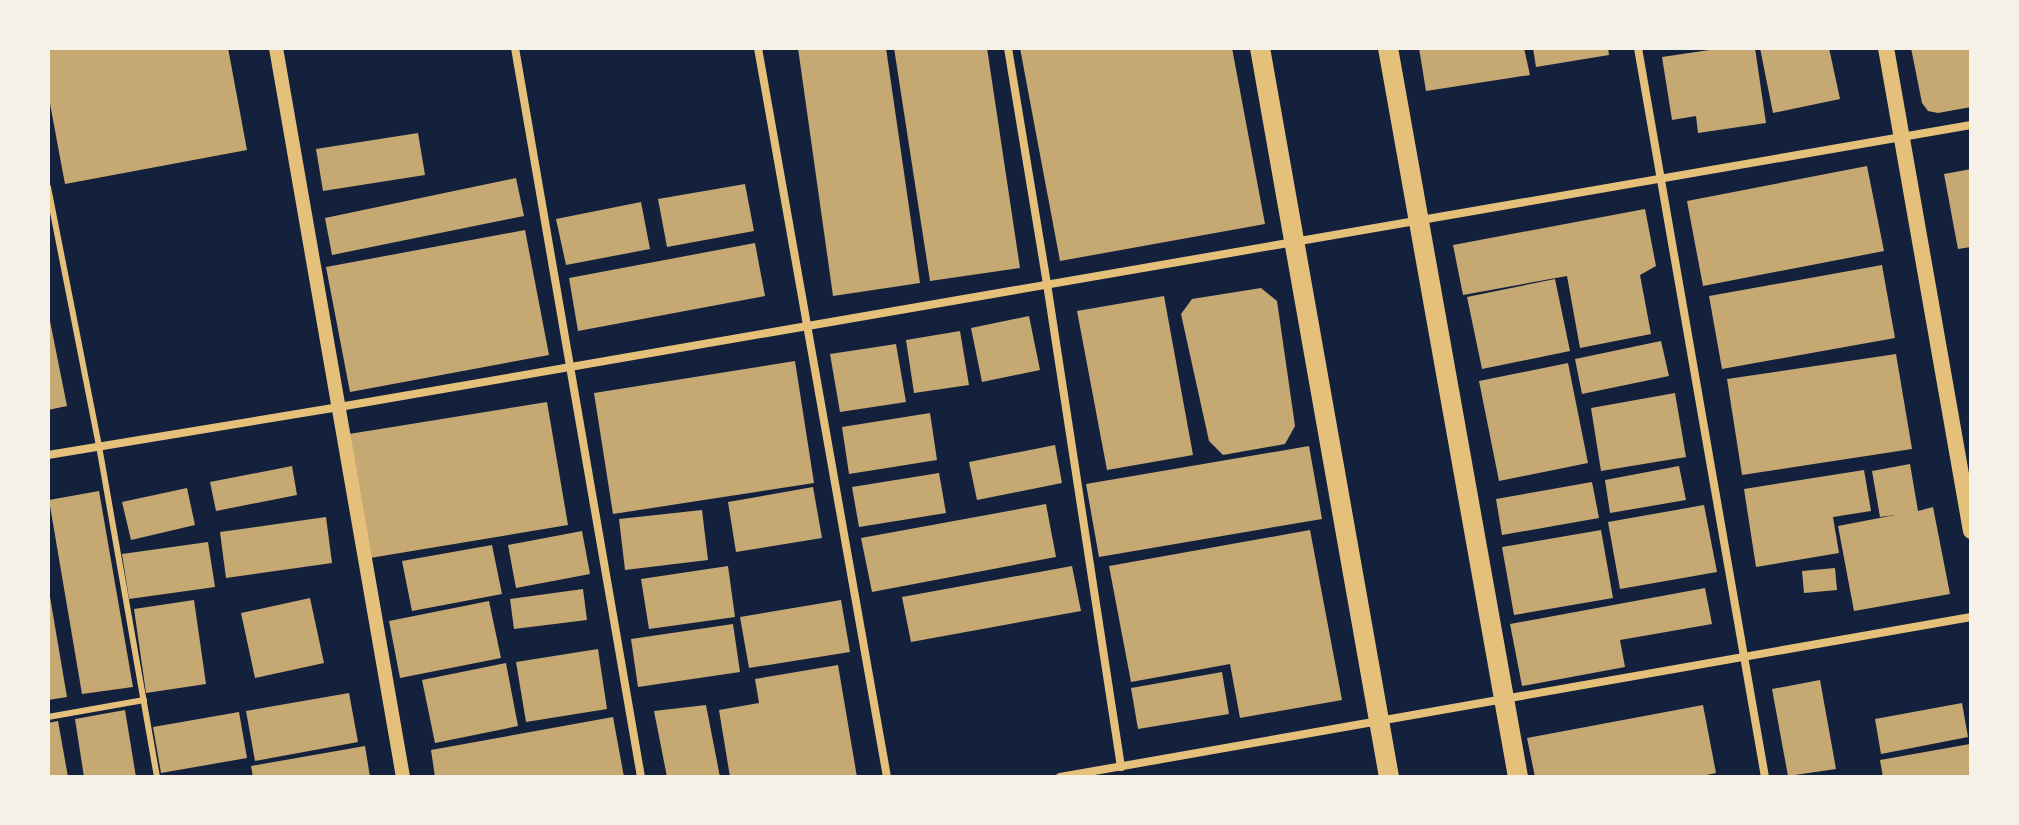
<svg xmlns="http://www.w3.org/2000/svg" width="2019" height="825" viewBox="0 0 2019 825" font-family="Spectral,serif">
	<style>
		.building { fill: #c6a872 }
		.lines { fill: none; stroke-linecap: round; stroke-linejoin: round }
		.service { stroke: #e5c07b; stroke-width: 6 }
		.minor { stroke: #e5c07b; stroke-width: 8 }
		.tertiary { stroke: #e5c07b; stroke-width: 14 }
		.secondary { stroke: #e5c07b; stroke-width: 16 }
		.primary { stroke: #e5c07b; stroke-width: 20 }
	</style>
	<rect width="100%" height="100%" fill="#14213d"/>
	<g class="building">
		<polygon points="48,48 228,48 247,150 65,184 48,93"/>
		<polygon points="798,48 886,48 920,283 833,296"/>
		<polygon points="894,48 987,48 1020,268 930,281"/>
		<polygon points="1020,48 1232,48 1265,224 1060,261"/>
		<polygon points="1419,48 1524,48 1530,75 1426,91"/>
		<polygon points="1533,48 1608,48 1609,55 1536,67"/>
		<polygon points="1723,48 1755,48 1766,123 1698,133 1696,116 1672,120 1662,57"/>
		<polygon points="1760,48 1829,48 1840,99 1773,113"/>
		<polygon points="1911,48 1971,48 1971,107 1938,113 1928,111 1922,103"/>
		<polygon points="418,133 425,175 323,191 316,149"/>
		<polygon points="1867,166 1884,251 1703,286 1687,201"/>
		<polygon points="1971,169 1971,247 1958,249 1944,174"/>
		<polygon points="516,178 524,216 332,255 325,218"/>
		<polygon points="745,184 754,231 667,247 658,199"/>
		<polygon points="641,202 650,249 566,265 556,219"/>
		<polygon points="1645,209 1656,266 1640,275 1651,334 1580,348 1567,276 1463,295 1453,245"/>
		<polygon points="525,230 549,355 350,392 326,267"/>
		<polygon points="755,243 765,296 578,331 569,278"/>
		<polygon points="1882,265 1895,338 1722,369 1709,296"/>
		<polygon points="1555,279 1570,351 1482,369 1467,297"/>
		<polygon points="1261,288 1277,301 1295,426 1285,444 1223,455 1209,441 1181,314 1192,299"/>
		<polygon points="1164,296 1193,455 1107,470 1077,311"/>
		<polygon points="49,316 67,406 48,410 48,317"/>
		<polygon points="1029,316 1040,370 982,382 971,328"/>
		<polygon points="960,331 969,385 914,393 906,340"/>
		<polygon points="1661,341 1669,376 1582,394 1575,359"/>
		<polygon points="896,344 906,402 840,412 830,354"/>
		<polygon points="1896,354 1912,449 1742,475 1727,379"/>
		<polygon points="795,361 814,483 613,514 594,393"/>
		<polygon points="1568,363 1588,463 1499,481 1479,381"/>
		<polygon points="1675,393 1686,457 1601,471 1591,408"/>
		<polygon points="547,402 568,525 370,558 349,434"/>
		<polygon points="930,413 937,460 849,474 842,427"/>
		<polygon points="1055,445 1062,483 977,500 969,462"/>
		<polygon points="1309,446 1322,519 1099,557 1086,484"/>
		<polygon points="1910,464 1918,511 1933,507 1950,594 1854,611 1838,526 1895,515 1880,517 1872,471"/>
		<polygon points="292,466 297,495 216,511 210,482"/>
		<polygon points="1679,466 1686,500 1610,513 1605,480"/>
		<polygon points="1864,470 1871,511 1833,517 1839,553 1756,567 1744,489"/>
		<polygon points="939,473 946,513 859,527 852,487"/>
		<polygon points="1592,482 1599,518 1502,535 1496,499"/>
		<polygon points="813,487 822,538 736,552 728,502"/>
		<polygon points="187,488 195,525 131,540 122,502"/>
		<polygon points="99,491 133,687 82,694 49,500"/>
		<polygon points="1046,504 1056,557 872,592 861,538"/>
		<polygon points="1704,505 1717,572 1620,589 1608,522"/>
		<polygon points="702,510 708,560 625,570 619,519"/>
		<polygon points="326,517 332,563 226,578 220,532"/>
		<polygon points="1310,530 1342,700 1240,718 1230,664 1131,682 1109,566"/>
		<polygon points="1601,530 1613,598 1514,615 1502,547"/>
		<polygon points="582,531 590,574 516,588 508,545"/>
		<polygon points="208,542 215,587 129,599 122,554"/>
		<polygon points="492,545 502,594 412,611 402,561"/>
		<polygon points="728,566 735,617 649,629 641,579"/>
		<polygon points="1072,566 1081,611 911,642 902,597"/>
		<polygon points="1835,568 1837,590 1804,593 1802,571"/>
		<polygon points="1705,588 1712,624 1620,640 1625,667 1522,686 1510,624"/>
		<polygon points="583,589 587,620 514,629 510,599"/>
		<polygon points="48,597 50,597 67,697 48,700"/>
		<polygon points="310,598 324,663 255,678 241,613"/>
		<polygon points="194,600 206,684 146,693 134,609"/>
		<polygon points="841,600 850,652 749,668 740,617"/>
		<polygon points="489,601 501,658 400,678 389,621"/>
		<polygon points="733,624 740,672 638,687 631,639"/>
		<polygon points="598,649 607,709 526,722 516,662"/>
		<polygon points="506,663 518,726 435,743 422,680"/>
		<polygon points="838,665 857,777 730,777 719,710 759,703 755,679"/>
		<polygon points="1222,672 1229,714 1138,729 1131,688"/>
		<polygon points="1820,680 1836,769 1788,776 1772,689"/>
		<polygon points="349,693 358,742 255,761 246,711"/>
		<polygon points="1962,703 1968,737 1881,754 1875,719"/>
		<polygon points="706,705 720,777 667,777 654,711"/>
		<polygon points="1703,705 1716,773 1697,777 1535,777 1527,738"/>
		<polygon points="125,710 136,777 84,777 75,719"/>
		<polygon points="239,712 247,758 161,773 153,727"/>
		<polygon points="613,717 624,777 435,777 431,750"/>
		<polygon points="58,721 68,777 48,777 48,723"/>
		<polygon points="1970,744 1971,777 1883,777 1880,760"/>
		<polygon points="365,746 370,777 253,777 251,766"/>
	</g>
	<g class="lines">
		<g class="service">
			<polyline points="48,187 99,446 157,777"/>
			<polyline points="48,717 144,700"/>
		</g>
		<g class="minor">
			<polyline points="515,48 641,777"/>
			<polyline points="758,48 887,777"/>
			<polyline points="1008,48 1047,284 1121,767"/>
			<polyline points="1638,48 1765,777"/>
			<polyline points="48,455 339,407 1971,125"/>
			<polyline points="1060,777 1971,617"/>
		</g>
		<polyline class="tertiary" points="276,48 403,777"/>
		<polyline class="secondary" points="1886,48 1971,531"/>
		<g class="primary">
			<polyline points="1260,48 1389,777"/>
			<polyline points="1388,48 1518,777"/>
		</g>
	</g>
	<rect width="2019" height="825" fill="none" stroke="#f6f1e7" stroke-width="100"/>
</svg>
